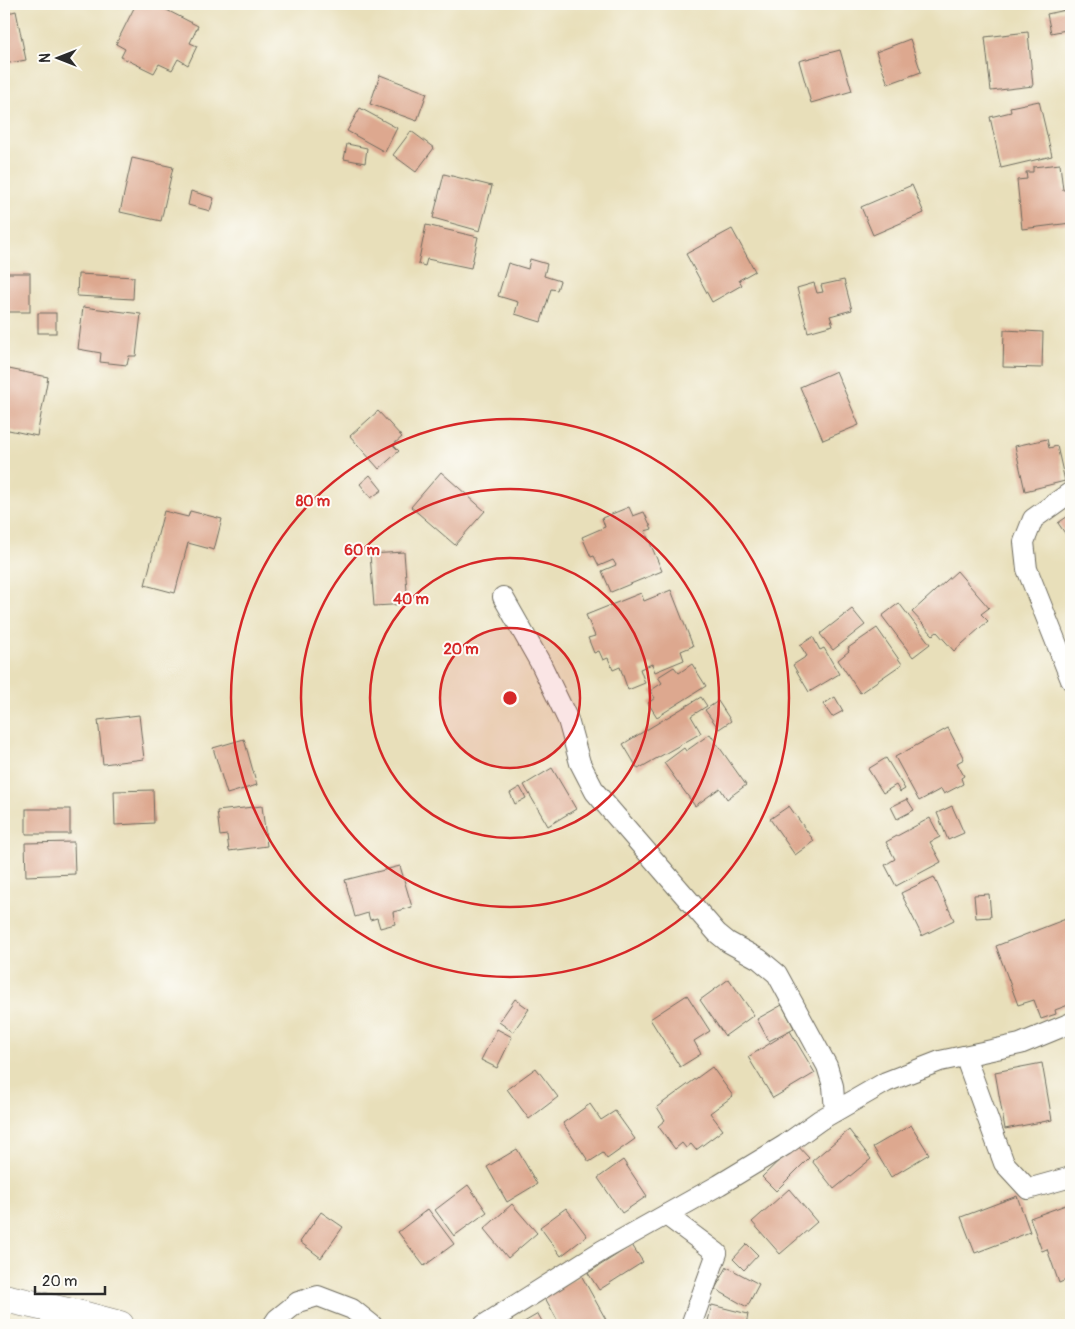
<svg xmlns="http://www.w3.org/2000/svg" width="1075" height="1329" viewBox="0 0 1075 1329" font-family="Pangolin,sans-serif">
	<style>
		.building { fill: #dda88f }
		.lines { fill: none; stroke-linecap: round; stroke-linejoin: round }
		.minor-casing { stroke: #6d6a5d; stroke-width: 22 }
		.primary-casing { stroke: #6d6a5d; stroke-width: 29 }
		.minor { stroke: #fff; stroke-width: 20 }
		.primary { stroke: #fff; stroke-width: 28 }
		.ring { fill: none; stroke: #d62828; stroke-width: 2.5 }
		.centre { fill: #d62828; stroke: #fdfcf7; stroke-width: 2.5 }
		.ring-label { font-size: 15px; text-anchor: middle; font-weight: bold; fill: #d62828; stroke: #fdfcf7; stroke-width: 4; stroke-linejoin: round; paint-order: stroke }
	</style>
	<rect width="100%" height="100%" fill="#fdfcf7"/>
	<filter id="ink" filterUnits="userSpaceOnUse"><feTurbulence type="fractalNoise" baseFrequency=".02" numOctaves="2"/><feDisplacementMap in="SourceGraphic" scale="10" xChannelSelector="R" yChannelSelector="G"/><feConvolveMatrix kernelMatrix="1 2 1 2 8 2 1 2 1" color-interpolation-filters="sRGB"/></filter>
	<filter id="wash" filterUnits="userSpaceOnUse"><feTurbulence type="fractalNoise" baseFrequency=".0096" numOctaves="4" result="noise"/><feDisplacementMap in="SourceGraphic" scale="20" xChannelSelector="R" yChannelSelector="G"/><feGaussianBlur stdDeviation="1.12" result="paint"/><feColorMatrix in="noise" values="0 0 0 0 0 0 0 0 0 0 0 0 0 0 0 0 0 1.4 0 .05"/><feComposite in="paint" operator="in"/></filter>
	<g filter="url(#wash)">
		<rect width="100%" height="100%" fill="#e8dfba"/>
		<g id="blocks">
			<g class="building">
				<polygon points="136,4 155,4 198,26 190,43 197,46 188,65 178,59 172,70 159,64 154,73 121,57 125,49 116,44"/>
				<polygon points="1071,9 1071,29 1051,33 1047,14"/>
				<polygon points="16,11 26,60 4,64 4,14"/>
				<polygon points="1028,32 1033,86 991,91 985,37"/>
				<polygon points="910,39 921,72 888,84 876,52"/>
				<polygon points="840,50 852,91 811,103 799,61"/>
				<polygon points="380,75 427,93 417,121 370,104"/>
				<polygon points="1039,101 1052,156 1001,168 990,117 1011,112 1010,107"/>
				<polygon points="360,108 397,128 385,152 347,131"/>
				<polygon points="411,131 434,148 416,172 393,155"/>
				<polygon points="347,144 367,148 365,163 344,159"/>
				<polygon points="132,158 173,167 161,221 120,212"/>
				<polygon points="1060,164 1063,190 1071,189 1071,223 1022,229 1017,180 1027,179 1026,172 1033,172 1033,167"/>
				<polygon points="444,174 492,186 480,231 433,218"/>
				<polygon points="912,185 924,213 873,235 861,207"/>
				<polygon points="191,191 214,198 210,211 188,205"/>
				<polygon points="426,225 478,237 471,268 427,259 425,266 418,264"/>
				<polygon points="732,229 755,271 739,280 742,285 712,302 686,254"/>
				<polygon points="530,259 547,264 544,276 560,281 557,290 551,289 541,322 515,314 518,302 498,296 508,263 528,269"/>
				<rect x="4" y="273" width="26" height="39"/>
				<polygon points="78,274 134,277 133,299 77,296"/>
				<polygon points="844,280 852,310 830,316 833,325 808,332 797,288 814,283 817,293 823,292 821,285"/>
				<polygon points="83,307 141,314 136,356 129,356 127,365 100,362 101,353 78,349"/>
				<rect x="38" y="313" width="18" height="20"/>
				<polygon points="1004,330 1043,332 1042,368 1003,367"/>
				<polygon points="4,368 48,377 37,436 4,429"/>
				<polygon points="836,371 859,425 823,440 800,387"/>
				<polygon points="378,411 402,437 393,445 399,451 379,469 350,436"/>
				<polygon points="1047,439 1049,448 1057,446 1065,481 1025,491 1015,446"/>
				<polygon points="441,472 485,511 455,545 411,507"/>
				<polygon points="370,475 382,490 371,498 360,484"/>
				<polygon points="629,507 633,516 644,512 652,529 645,531 662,571 611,592 602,571 616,565 613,560 599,566 594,556 591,557 582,537 605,527 602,518"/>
				<polygon points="164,511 188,517 190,511 222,519 214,550 188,543 175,593 145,585"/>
				<polygon points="1071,514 1071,542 1058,523"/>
				<polygon points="404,552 408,604 374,606 370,554"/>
				<polygon points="957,571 989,608 981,614 988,621 954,651 937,632 933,635 912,612"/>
				<polygon points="671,590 693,646 681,651 684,660 655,672 652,664 640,669 645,683 628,690 620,667 613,670 608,658 603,660 599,651 594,653 588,638 595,636 586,615 641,593 644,601"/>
				<polygon points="899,603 930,644 913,657 882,616"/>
				<polygon points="852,609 865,625 833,650 820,634"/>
				<polygon points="877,628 902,664 860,693 838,660 849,651 848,648"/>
				<polygon points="813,637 820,650 824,648 839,674 809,692 793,665 807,656 800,645"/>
				<polygon points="692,664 706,686 657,717 648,703 655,698 650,691 662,683 658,677 674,667 679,673"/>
				<polygon points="701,697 707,706 691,716 701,733 638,769 623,744"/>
				<polygon points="835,697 843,711 832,717 823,704"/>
				<polygon points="718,701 731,721 719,729 705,710"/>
				<polygon points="139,715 144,759 103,764 98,720"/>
				<polygon points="948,728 964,759 957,763 964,776 961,778 963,784 944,794 941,789 919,801 895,757"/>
				<polygon points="710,734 746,785 727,799 720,788 695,806 664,763 684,748 686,751"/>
				<polygon points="244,739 257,785 227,794 213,748"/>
				<polygon points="886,758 905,789 900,792 896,785 883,793 868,769"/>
				<polygon points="552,768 576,809 548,826 524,785"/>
				<polygon points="520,787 526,798 515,804 510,793"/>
				<polygon points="153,790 154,823 115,825 114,791"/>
				<polygon points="907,799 914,810 897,819 891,807"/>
				<polygon points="262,806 267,846 229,851 227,835 220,836 217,811"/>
				<polygon points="789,806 814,841 795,855 770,819"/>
				<polygon points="952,806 964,833 948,840 937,813"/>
				<rect x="26" y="809" width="44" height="25"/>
				<polygon points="930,818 940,837 930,842 941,862 896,886 885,865 895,859 886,842"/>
				<polygon points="74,842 75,874 26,876 25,843"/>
				<polygon points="400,866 412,907 393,912 395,924 380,928 377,918 370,920 368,913 355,917 345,880"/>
				<polygon points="934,877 954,920 922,936 901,893"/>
				<polygon points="989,894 991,917 976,918 974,895"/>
				<polygon points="1071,917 1071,1004 1055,1010 1056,1014 1041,1019 1034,1000 1018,1005 996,946"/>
				<polygon points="729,979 754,1015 725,1036 700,1000"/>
				<polygon points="687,995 710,1031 694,1041 701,1054 680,1067 650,1019"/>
				<polygon points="515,999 529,1009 513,1032 499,1022"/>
				<polygon points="782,1005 794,1028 769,1041 757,1019"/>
				<polygon points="497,1029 512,1037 497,1068 481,1060"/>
				<polygon points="790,1031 815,1073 773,1098 748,1057"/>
				<polygon points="1042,1063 1052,1120 1005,1129 995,1072"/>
				<polygon points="712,1067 733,1096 710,1113 723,1130 696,1150 691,1144 686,1148 682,1143 675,1149 658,1126 665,1120 657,1107"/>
				<polygon points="536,1068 558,1097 529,1119 507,1089"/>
				<polygon points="590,1104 601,1120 615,1111 635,1139 607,1159 603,1153 589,1162 563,1123"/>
				<polygon points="911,1125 929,1154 891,1177 873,1147"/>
				<polygon points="849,1130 871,1159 834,1189 812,1161"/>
				<polygon points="796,1144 809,1158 776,1191 762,1177"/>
				<polygon points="517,1149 537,1184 507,1202 487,1167"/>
				<polygon points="623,1160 647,1196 622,1213 598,1178"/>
				<polygon points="468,1185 487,1212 454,1236 435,1210"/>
				<polygon points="789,1189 817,1222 780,1254 752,1222"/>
				<polygon points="1017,1196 1030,1232 975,1253 961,1217"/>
				<polygon points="1071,1203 1071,1278 1059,1283 1047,1249 1042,1251 1030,1218"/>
				<polygon points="512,1204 537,1233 508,1258 484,1229"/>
				<polygon points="566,1208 587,1236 561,1256 540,1227"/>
				<polygon points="428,1209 454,1244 424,1266 398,1232"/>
				<polygon points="321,1212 343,1227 321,1258 300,1242"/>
				<polygon points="747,1244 758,1255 744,1270 733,1259"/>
				<polygon points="632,1245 643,1262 599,1290 588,1273"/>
				<polygon points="727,1267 759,1284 747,1307 715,1289"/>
				<polygon points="581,1275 609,1325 560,1325 544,1296"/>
				<polygon points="712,1305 748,1314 746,1325 707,1325"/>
				<polygon points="538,1314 544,1325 519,1325"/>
			</g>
		</g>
	</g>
	<g filter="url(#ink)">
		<use href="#blocks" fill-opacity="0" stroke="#6d6a5d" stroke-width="1"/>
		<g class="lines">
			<g class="minor-casing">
				<g id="minor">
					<polyline points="1071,492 1033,519 1024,542 1027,569 1071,680"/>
					<polyline points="503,597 541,664 568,720 580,763 595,792 717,933 728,942 759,959 777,974 827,1066 833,1086 835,1111"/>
					<polyline points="965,1056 1004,1163 1028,1189 1071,1177"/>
					<polyline points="666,1215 717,1253 691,1325"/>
					<polyline points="273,1325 277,1319 298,1302 318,1296 352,1309 372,1325"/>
					<polyline points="484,1325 603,1250 719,1185 785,1145 820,1120 886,1082 940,1061 1020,1044 1071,1023"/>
				</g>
			</g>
			<g class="primary-casing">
				<polyline id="primary" points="4,1298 86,1316 120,1325"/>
			</g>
			<use href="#minor" class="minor"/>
			<use href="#primary" class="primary"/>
		</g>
	</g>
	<circle cx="510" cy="698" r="70" fill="#d62828" fill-opacity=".12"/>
	<g class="ring">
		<circle cx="510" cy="698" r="70"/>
		<circle cx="510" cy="698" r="140"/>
		<circle cx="510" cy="698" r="209"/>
		<circle cx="510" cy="698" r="279"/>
	</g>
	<circle cx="510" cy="698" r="8" class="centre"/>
	<g class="ring-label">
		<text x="313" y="506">80 m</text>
		<text x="362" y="555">60 m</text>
		<text x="411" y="604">40 m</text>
		<text x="461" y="654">20 m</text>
	</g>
	<rect width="1075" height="1329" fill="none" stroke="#fdfcf7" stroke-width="20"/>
	<g transform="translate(58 58) rotate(270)" stroke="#fdfcf7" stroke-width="4" paint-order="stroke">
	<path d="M0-4L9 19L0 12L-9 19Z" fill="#2b2b2b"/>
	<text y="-8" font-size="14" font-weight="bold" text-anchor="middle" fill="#2b2b2b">N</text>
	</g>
	<path d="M35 1286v8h70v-8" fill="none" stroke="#2b2b2b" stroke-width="2.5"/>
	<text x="42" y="1286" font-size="15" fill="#2b2b2b" stroke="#fdfcf7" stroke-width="4" paint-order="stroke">20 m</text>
</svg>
